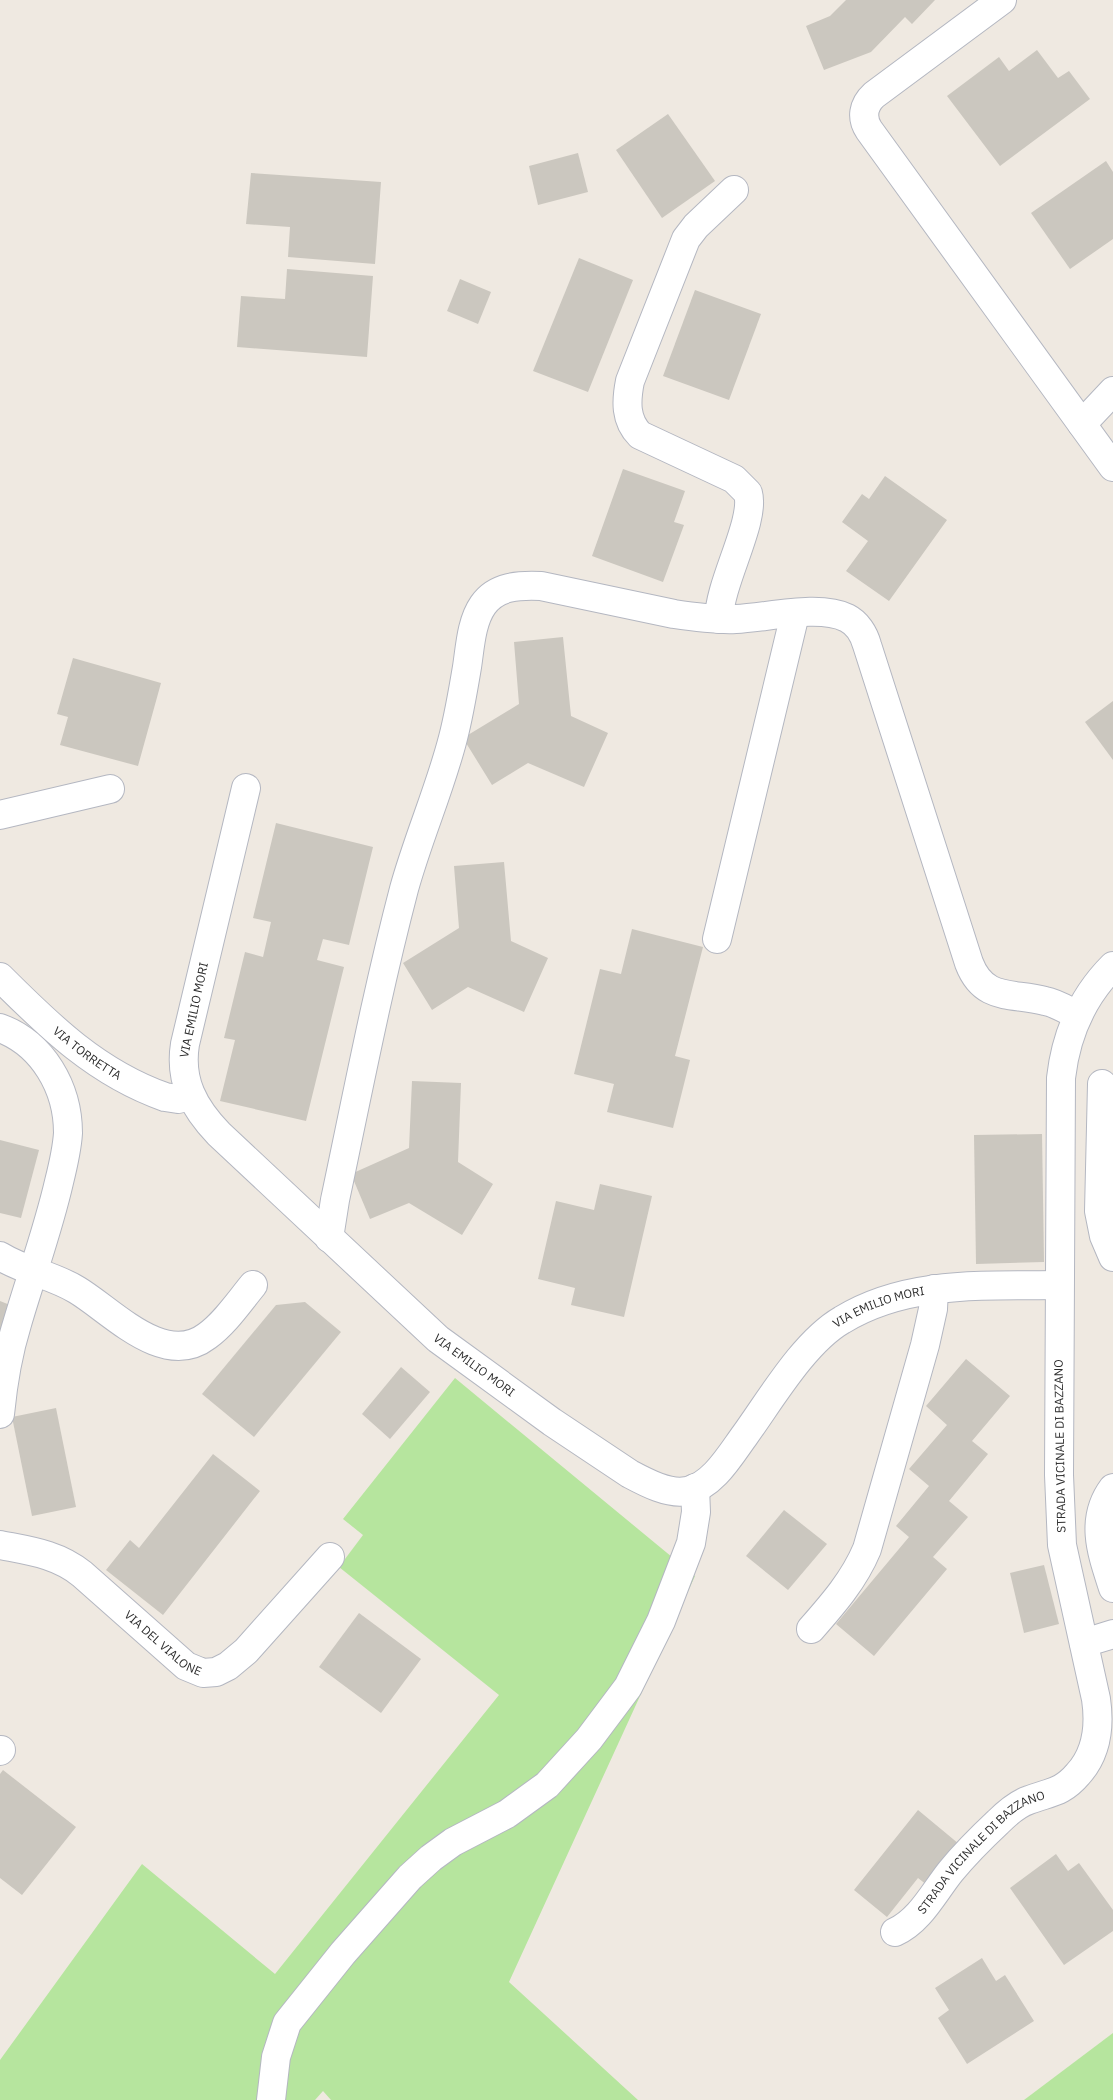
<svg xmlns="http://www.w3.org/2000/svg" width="1113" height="2100" viewBox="0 0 1113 2100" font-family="'IBM Plex Sans',sans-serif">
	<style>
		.green { fill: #b6e59e }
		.building { fill: #cbc7bf }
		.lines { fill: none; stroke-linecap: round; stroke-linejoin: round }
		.minor-casing { stroke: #b4b7c1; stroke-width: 30 }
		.minor { stroke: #fff; stroke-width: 28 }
		.labels { text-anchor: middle; stroke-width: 4.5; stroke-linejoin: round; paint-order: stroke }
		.street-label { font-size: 12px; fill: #2e2e2e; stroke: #fff }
	</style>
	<rect width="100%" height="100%" fill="#efe9e1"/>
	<g class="green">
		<polygon points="455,1378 695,1576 509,1982 638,2100 331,2100 323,2091 315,2100 0,2100 0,2060 142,1864 275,1974 499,1695 339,1567 363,1535 343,1519"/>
		<polygon points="1113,2033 1113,2100 1024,2100"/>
	</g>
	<g class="building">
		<polygon points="846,0 935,0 912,24 905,17 871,52 824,70 806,26 830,16"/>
		<polygon points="1037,50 1058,78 1069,71 1090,99 1000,166 947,96 999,57 1009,71"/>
		<polygon points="668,114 715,181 662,218 616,150"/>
		<polygon points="578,153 588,192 538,205 529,166"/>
		<polygon points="1106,161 1113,172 1113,239 1070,269 1031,213"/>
		<polygon points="251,173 381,182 375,264 288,257 290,227 246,224"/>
		<polygon points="579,258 633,280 588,392 533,371"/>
		<polygon points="287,269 373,276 367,357 237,347 241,296 285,299"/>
		<polygon points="460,279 491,292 478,324 447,311"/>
		<polygon points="695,290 761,314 729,400 663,376"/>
		<polygon points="623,469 685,491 674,522 684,525 663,582 592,556"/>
		<polygon points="885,476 947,520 889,601 846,571 868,541 842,522 862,494 869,499"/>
		<polygon points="563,637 571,716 608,733 584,787 528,763 492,785 463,738 519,704 514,642"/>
		<polygon points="73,658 161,683 138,766 60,745 68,717 57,714"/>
		<polygon points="1113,701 1113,760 1085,722"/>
		<polygon points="276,823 373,847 349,945 323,939 317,960 344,967 306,1121 220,1101 235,1040 224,1038 245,952 263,957 271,922 253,918"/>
		<polygon points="504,862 511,941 548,958 524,1012 468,987 432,1010 403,963 459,928 454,866"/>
		<polygon points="632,929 703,947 675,1056 690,1060 673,1128 607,1112 614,1084 574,1074 600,969 621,974"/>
		<polygon points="412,1081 461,1083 458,1162 493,1184 462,1235 409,1203 370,1219 351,1174 409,1148"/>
		<polygon points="1042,1134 1044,1262 976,1264 974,1135"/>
		<polygon points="0,1140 39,1150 21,1218 0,1213"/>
		<polygon points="600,1184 652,1196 624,1317 571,1305 575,1288 538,1279 556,1201 594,1210"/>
		<polygon points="0,1301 10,1305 0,1334"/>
		<polygon points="305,1302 341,1332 254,1437 202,1394 276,1305"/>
		<polygon points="966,1359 1010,1396 972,1441 988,1454 949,1501 968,1517 933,1557 947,1569 874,1656 836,1624 909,1537 896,1526 929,1486 909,1469 947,1425 926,1406"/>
		<polygon points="401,1367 430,1392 390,1439 362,1414"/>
		<polygon points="56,1408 76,1507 32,1516 12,1417"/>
		<polygon points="213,1454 260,1491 163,1615 106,1570 130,1540 139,1548"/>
		<polygon points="784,1510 827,1544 788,1590 746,1556"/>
		<polygon points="1044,1565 1059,1624 1024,1633 1010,1573"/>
		<polygon points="359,1613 421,1659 381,1713 319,1667"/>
		<polygon points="3,1770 76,1827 22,1895 0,1878 0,1774"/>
		<polygon points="918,1810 959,1844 927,1885 918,1878 887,1917 854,1890"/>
		<polygon points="1056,1854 1068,1871 1079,1863 1113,1910 1113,1931 1064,1965 1010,1888"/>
		<polygon points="982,1958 996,1981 1005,1975 1034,2021 967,2064 938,2018 949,2010 935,1988"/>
	</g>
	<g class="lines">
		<g class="minor-casing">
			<g id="minor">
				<path d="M1002,0l-128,95c-11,10 -13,23 -5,35l244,337"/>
				<polyline points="1082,424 1113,391"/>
				<path d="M719,619c0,-36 37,-98 29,-126l-14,-14 -94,-44c-15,-15 -14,-34 -10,-54l56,-142 10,-13 38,-36"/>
				<path id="s1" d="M246,788l-61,256c-6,37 9,64 34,90l219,205 114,83 78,52c15,8 39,21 57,17 26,-5 44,-37 58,-56 26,-36 59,-93 97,-115 65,-40 144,-34 217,-35"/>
				<polyline points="0,815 110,789"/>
				<polyline points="717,939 795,614"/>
				<path id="s2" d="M0,977c50,50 97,96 165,120l13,2 13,-3"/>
				<path d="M0,1028c43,16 68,60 68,105 -1,16 -5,33 -9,49 -11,48 -28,94 -42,142 -9,29 -14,59 -17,90"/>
				<polyline points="1102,1084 1099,1211 1104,1236 1113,1257"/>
				<path d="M329,1238l6,-38c22,-104 42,-208 69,-311 14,-51 36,-100 49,-151 6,-23 10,-47 14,-71 3,-19 4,-45 16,-62 13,-19 36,-20 58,-19l133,28c20,3 41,6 62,5 30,-1 83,-15 111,-1 10,5 17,16 20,27l102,318c15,39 43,29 76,38 11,2 22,9 32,14"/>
				<path d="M0,1256c24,15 53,19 77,34 35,21 87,79 130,46 18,-13 32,-34 46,-51"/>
				<path d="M1113,1488c-24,32 -11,66 0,100"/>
				<path id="s3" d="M0,1545c30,6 57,9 82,29l104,92 17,7 13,-1 12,-6 18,-15 84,-94"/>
				<path d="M811,1629c22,-25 43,-49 56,-80l58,-204 8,-36 1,-20"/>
				<polyline points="1084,1643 1113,1634"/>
				<polyline points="0,1751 1,1750"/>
				<path id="s4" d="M895,1932c25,-11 39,-40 56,-61 14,-17 31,-34 47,-49 9,-9 19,-18 31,-22 21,-8 33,-7 49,-26 19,-21 22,-48 18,-75l-34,-154 -3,-70 2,-397c5,-44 21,-81 52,-112"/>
				<polyline points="271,2100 276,2057 287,2023 343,1953 410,1877 431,1858 453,1842 507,1814 547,1785 589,1739 628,1687 661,1621 691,1543 696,1512 695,1488"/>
			</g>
		</g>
		<use href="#minor" class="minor"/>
	</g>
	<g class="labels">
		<g class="street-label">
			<text transform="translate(194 1010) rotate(-78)" y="4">VIA EMILIO MORI</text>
			<text dy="4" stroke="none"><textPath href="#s2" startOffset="116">VIA TORRETTA</textPath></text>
			<text dy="4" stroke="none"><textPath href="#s1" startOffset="1232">VIA EMILIO MORI</textPath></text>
			<text dy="4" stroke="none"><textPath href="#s1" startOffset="708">VIA EMILIO MORI</textPath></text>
			<text transform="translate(1060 1446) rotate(-91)" y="4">STRADA VICINALE DI BAZZANO</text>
			<text dy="4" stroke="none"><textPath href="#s3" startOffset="195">VIA DEL VIALONE</textPath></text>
			<text dy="4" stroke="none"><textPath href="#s4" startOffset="119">STRADA VICINALE DI BAZZANO</textPath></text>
		</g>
	</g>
</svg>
